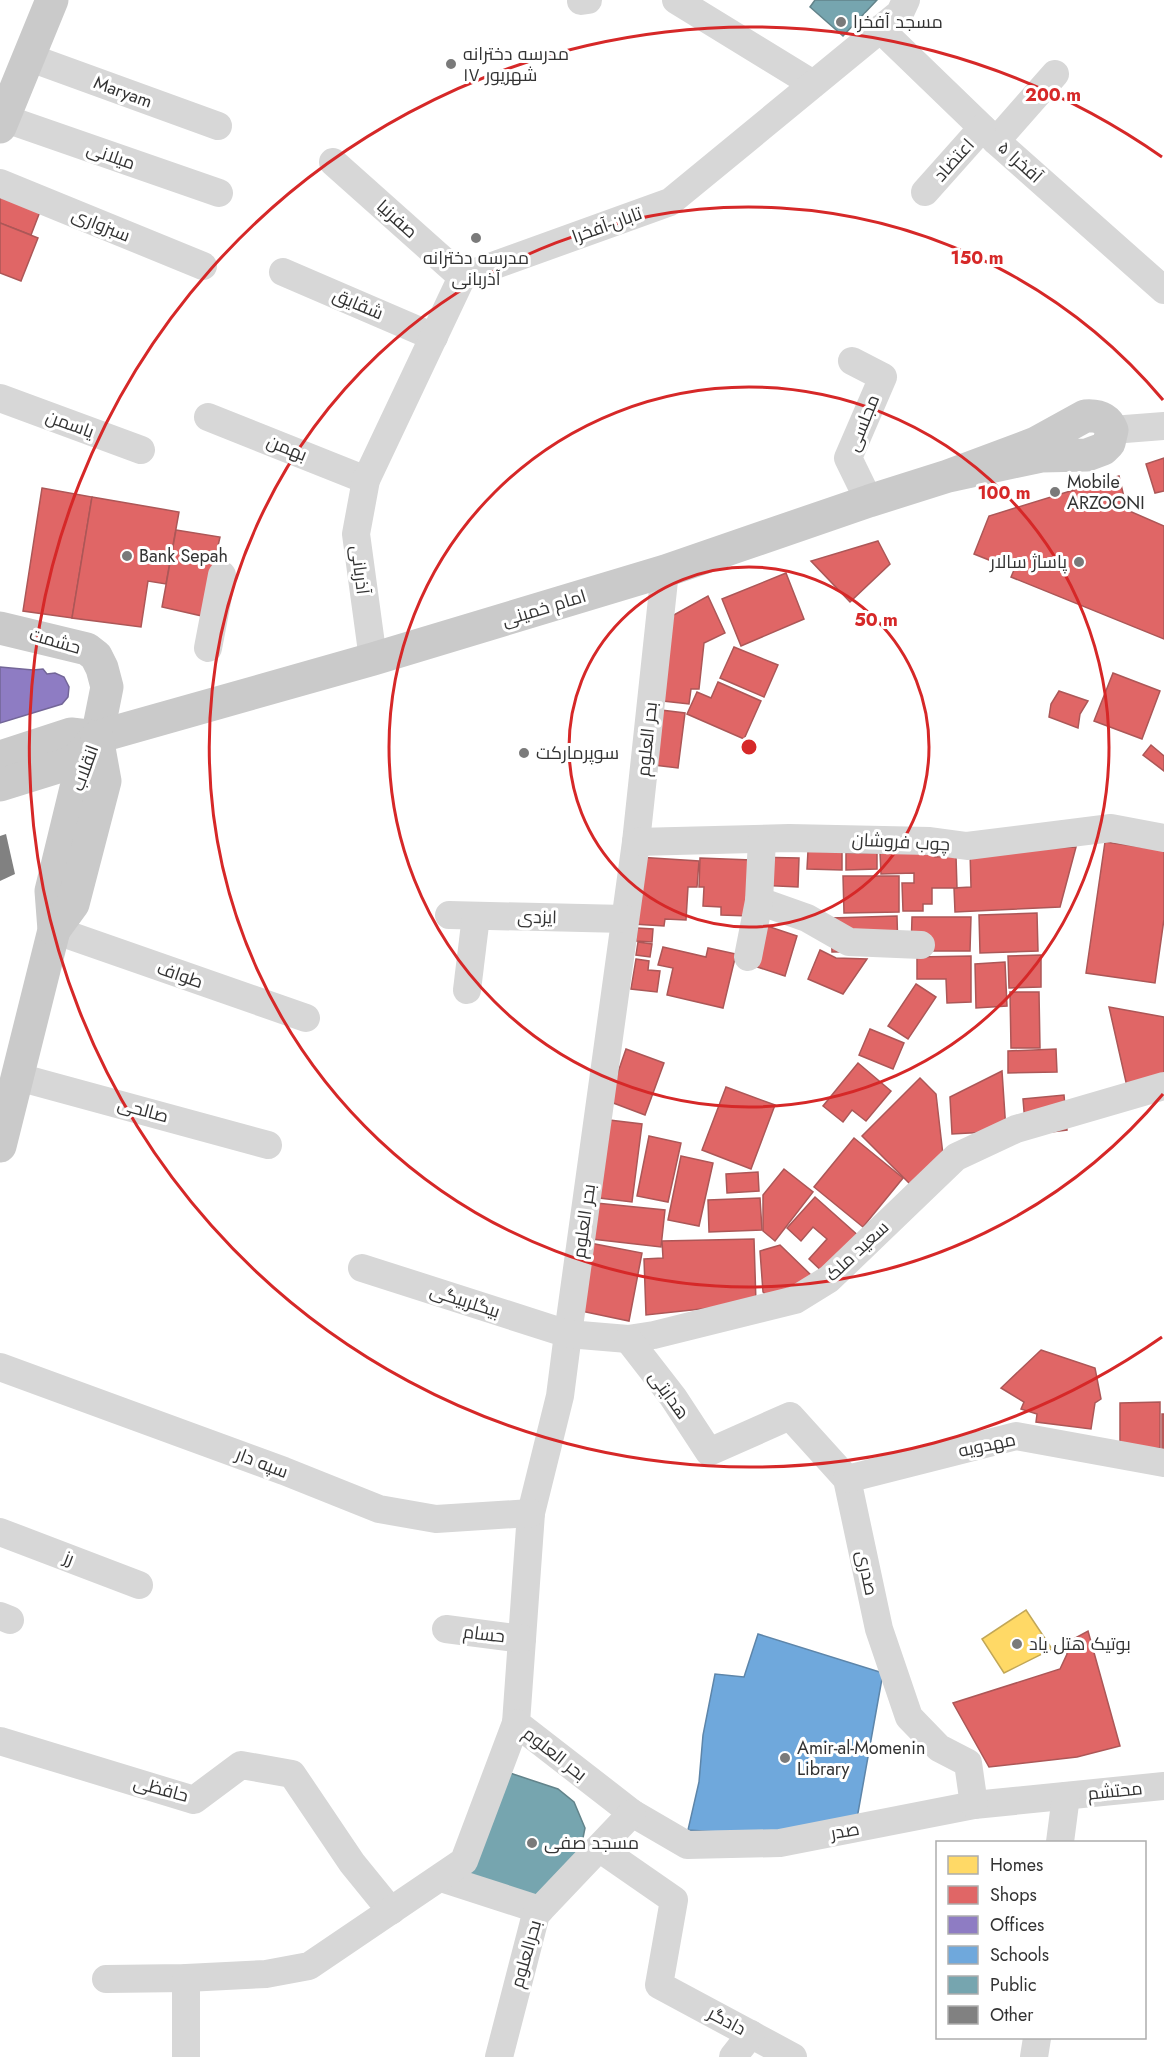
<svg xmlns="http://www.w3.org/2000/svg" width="1164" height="2057" viewBox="0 0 1164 2057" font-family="Jost,Cairo,sans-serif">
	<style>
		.homes { fill: #ffd966; stroke: #c2a757; stroke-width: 1.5 }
		.shops { fill: #e06666; stroke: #ac5757; stroke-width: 1.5 }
		.offices { fill: #8e7cc3; stroke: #736698; stroke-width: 1.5 }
		.schools { fill: #6fa8dc; stroke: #5d85a9; stroke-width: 1.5 }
		.public { fill: #76a5af; stroke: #62838a; stroke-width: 1.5 }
		.building { fill: #818181 }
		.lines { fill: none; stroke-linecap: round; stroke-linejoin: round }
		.minor { stroke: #d7d7d7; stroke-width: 28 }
		.major { stroke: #cacaca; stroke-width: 33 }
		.ring { fill: none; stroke: #d62828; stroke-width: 3 }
		.poi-dot { fill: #7a7a7a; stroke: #fff; stroke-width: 2 }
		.labels { text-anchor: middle; stroke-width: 6; stroke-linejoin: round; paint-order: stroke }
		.poi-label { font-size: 18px; fill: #333; stroke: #fff; text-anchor: start }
		.street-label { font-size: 18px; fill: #333; stroke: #fff }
		.centre { fill: #d62828; stroke: #fff; stroke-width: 3 }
		.ring-label { font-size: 18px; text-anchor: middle; font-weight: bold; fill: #d62828; stroke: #fff; stroke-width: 6; stroke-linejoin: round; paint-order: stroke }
	</style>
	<rect width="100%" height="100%" fill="#fff"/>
	<polygon class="homes" points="1026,1610 1052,1649 1004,1673 982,1639"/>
	<g class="shops">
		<polygon points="0,193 41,209 31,235 0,223"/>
		<polygon points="0,223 38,238 21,281 0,273"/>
		<polygon points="1164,458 1164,491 1155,493 1146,464"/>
		<polygon points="1119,476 1127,510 1164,526 1164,639 1011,577 1014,570 974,554 989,516"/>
		<polygon points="42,488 92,497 72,618 23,611"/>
		<polygon points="92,497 179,512 166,584 148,581 141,627 72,618"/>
		<polygon points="176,530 220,537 202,616 162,607"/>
		<polygon points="878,541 890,564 850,602 811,561"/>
		<polygon points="786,573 804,619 741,646 722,599"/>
		<polygon points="708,596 725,633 704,643 699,689 691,689 689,704 663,701 672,616"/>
		<polygon points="734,647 778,665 764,697 720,678"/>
		<polygon points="1113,673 1160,691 1142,739 1094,721"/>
		<polygon points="718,682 761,701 744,739 687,714 697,692 711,698"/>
		<polygon points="1059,691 1088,701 1080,714 1078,728 1049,717 1051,704"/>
		<polygon points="661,710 685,713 678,768 654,765"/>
		<polygon points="1151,745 1164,756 1164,771 1143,755"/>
		<polygon points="1105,842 1164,850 1164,919 1155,983 1086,973"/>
		<polygon points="1076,847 1060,907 955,912 954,888 971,887 970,851"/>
		<polygon points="808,851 842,852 842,870 807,869"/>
		<polygon points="935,851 935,857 956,856 957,888 932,888 932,904 923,904 923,911 903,911 902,883 914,883 914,873 881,874 880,852"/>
		<polygon points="846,853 877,853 877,869 846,870"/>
		<polygon points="637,857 699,861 697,887 688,887 686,920 665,919 664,926 633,924"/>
		<polygon points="756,857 799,858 798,887 755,885"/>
		<polygon points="700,858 751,860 749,916 721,915 721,907 703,906 704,887 699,887"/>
		<polygon points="843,876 899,876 899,912 844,913"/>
		<polygon points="1037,913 1038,951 980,953 979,915"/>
		<polygon points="897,916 898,951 832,952 831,918"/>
		<polygon points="912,917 971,917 970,951 911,951"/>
		<polygon points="755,922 797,936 785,976 742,962"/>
		<polygon points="637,928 653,929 652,942 636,941"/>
		<polygon points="638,942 652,944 650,957 636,955"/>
		<polygon points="663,947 706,957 708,948 736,954 723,1008 667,995 673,968 658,965"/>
		<polygon points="820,950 836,958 867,959 843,994 808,979"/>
		<polygon points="1041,955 1041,987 1009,988 1008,956"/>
		<polygon points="971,956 971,1002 947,1003 946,979 917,979 917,957"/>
		<polygon points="636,959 649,961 648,970 660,971 657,992 631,989"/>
		<polygon points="1005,962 1007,1006 976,1008 975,964"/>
		<polygon points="916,984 936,997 908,1039 888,1026"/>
		<polygon points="1010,992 1039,992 1040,1048 1011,1048"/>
		<polygon points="1109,1007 1164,1017 1164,1076 1128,1091"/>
		<polygon points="870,1029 904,1043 893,1069 859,1055"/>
		<polygon points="626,1049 664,1063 645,1115 608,1101"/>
		<polygon points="1056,1049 1057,1072 1008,1073 1008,1051"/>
		<polygon points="858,1063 891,1091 866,1121 852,1110 843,1122 823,1106"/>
		<polygon points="1002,1071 1006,1131 952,1134 950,1097"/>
		<polygon points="920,1078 936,1094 943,1155 912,1186 862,1136"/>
		<polygon points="726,1087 775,1105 751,1169 702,1150"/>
		<polygon points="1064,1095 1067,1130 1026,1135 1023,1099"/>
		<polygon points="601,1119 642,1124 632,1202 591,1197"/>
		<polygon points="649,1136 681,1143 668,1202 637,1196"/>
		<polygon points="854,1138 903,1178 863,1227 814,1187"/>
		<polygon points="681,1156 713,1163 699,1226 668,1220"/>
		<polygon points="784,1169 813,1192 775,1241 763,1231 763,1195"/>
		<polygon points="758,1172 759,1191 727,1193 726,1174"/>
		<polygon points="815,1197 861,1238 827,1276 809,1259 827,1239 813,1227 801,1241 787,1228"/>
		<polygon points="760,1198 762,1230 709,1232 708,1200"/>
		<polygon points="596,1203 665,1210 661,1247 592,1239"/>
		<polygon points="754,1239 756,1303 646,1315 644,1259 663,1258 662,1241"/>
		<polygon points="590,1243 642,1253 629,1321 576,1310"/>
		<polygon points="780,1245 813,1277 769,1298 763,1292 760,1251"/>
		<polygon points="1041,1350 1095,1368 1101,1399 1095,1403 1091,1429 1036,1422 1037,1414 1021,1409 1024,1402 1001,1388"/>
		<polygon points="1160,1402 1160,1448 1120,1449 1120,1403"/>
		<rect x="1162" y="1414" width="2" height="37"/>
		<polygon points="1088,1631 1120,1746 1077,1757 989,1767 953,1703 1060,1669 1067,1654 1066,1643"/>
	</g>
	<polygon class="offices" points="0,667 33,670 43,669 47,674 55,673 64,677 69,687 68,697 62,704 0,723"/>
	<polygon class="schools" points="758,1634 883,1673 856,1824 778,1836 688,1830 699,1782 703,1735 715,1674 744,1677"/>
	<g class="public">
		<polygon points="815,0 877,0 843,36 810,7"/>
		<polygon points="510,1773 558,1789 574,1802 585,1828 579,1858 536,1905 467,1882"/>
	</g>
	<polygon class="building" points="6,834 15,874 0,881 0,836"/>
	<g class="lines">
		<g class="minor">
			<polyline points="676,0 813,84"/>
			<polyline points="581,1 588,0"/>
			<polyline points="880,29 996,141 1164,290"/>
			<polyline points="28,57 218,126"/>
			<polyline points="3,118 219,193"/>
			<polyline points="996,141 1055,74"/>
			<polyline points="333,162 462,277"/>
			<polyline points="0,183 203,266"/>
			<polyline points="925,192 982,128"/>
			<polyline points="283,272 434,337"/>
			<polyline points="852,361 883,377 848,458 869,501"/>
			<polyline points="0,398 141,450"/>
			<polyline points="208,417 366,480"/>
			<polyline points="1112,430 1164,426"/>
			<polyline points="665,571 636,842 568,1334 560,1396 531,1513 516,1723 632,1813 687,1845 780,1843 974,1805 1164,1786"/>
			<polyline points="208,648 222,575"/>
			<polyline points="373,659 356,534 366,480 462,277 670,202 900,13 906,0"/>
			<polyline points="636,842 789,838 930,841 967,846 1111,828 1164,838"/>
			<polyline points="759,901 807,918 849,942 921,945"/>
			<polyline points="449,915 625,919"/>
			<polyline points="54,930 306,1018"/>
			<polyline points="748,957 759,901 762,839"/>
			<polyline points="467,990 476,916"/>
			<polyline points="18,1077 268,1145"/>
			<polyline points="362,1268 568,1334 628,1339 654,1335 795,1300 829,1279 956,1157 1016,1129 1164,1086"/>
			<polyline points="628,1339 673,1397 709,1452 790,1416 847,1479 879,1629 909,1717 939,1748 968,1763 974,1805"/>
			<polyline points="0,1367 284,1471 379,1509 436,1519 531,1513"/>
			<polyline points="847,1479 1016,1436 1164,1463"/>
			<polyline points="0,1532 139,1585"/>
			<polyline points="0,1616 10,1620"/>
			<polyline points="446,1629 522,1639"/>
			<polyline points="0,1741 194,1800 241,1765 292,1774 352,1863 391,1911"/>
			<polyline points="1060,1842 1066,1796"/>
			<polyline points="599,1848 674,1900 659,1985 793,2057"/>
			<polyline points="441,1878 540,1910"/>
			<polyline points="106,1979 186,1978 266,1974 309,1966 464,1861 516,1723"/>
			<polyline points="186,2057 186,1978"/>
			<polyline points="499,2057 536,1914 632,1813"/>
			<polyline points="733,2057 751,2034"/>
			<polyline points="1034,2057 1037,2038"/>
		</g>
		<g class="major">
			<polyline points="0,127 52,0"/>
			<polyline points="0,628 87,649 96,656 102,668 107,687 97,737 76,788 51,891 54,930 0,1146"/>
			<path d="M0,757l71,-23 26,3 276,-78 292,-88 204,-70 79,-25 93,-20 46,-1 16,-6 6,-6 3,-13c-5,-12 -14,-15 -27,-14l-49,27 -88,33"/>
			<polyline points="0,785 74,762 93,741"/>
			<polyline points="54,930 73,904 105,781 97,737"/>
		</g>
	</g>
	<g class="ring">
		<circle cx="749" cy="747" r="180"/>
		<circle cx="749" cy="747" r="360"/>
		<path d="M1163 1094A540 540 0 1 1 1163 400"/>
		<path d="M1162 1337A720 720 0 1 1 1162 157"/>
	</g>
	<g class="poi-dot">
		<circle cx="841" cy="22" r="6"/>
		<circle cx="451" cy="64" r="6"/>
		<circle cx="476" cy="238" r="6"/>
		<circle cx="1055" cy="492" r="6"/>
		<circle cx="127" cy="556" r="6"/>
		<circle cx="1079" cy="562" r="6"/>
		<circle cx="524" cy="753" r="6"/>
		<circle cx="1017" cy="1644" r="6"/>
		<circle cx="785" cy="1758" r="6"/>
		<circle cx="532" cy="1843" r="6"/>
	</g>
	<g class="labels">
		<g class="poi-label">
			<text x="853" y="28">مسجد آفخرا</text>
			<text x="463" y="60">مدرسه دخترانه<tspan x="463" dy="21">۱۷ شهریور</tspan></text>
			<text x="476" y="264" text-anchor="middle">مدرسه دخترانه<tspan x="476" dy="21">آذربانی</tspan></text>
			<text x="1067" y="488">Mobile<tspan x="1067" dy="21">ARZOONI</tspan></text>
			<text x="139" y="562">Bank Sepah</text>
			<text x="1067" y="568" text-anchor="end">پاساژ سالار</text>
			<text x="536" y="759">سوپرمارکت</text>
			<text x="1029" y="1650">بوتیک هتل یاد</text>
			<text x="797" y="1754">Amir-al-Momenin<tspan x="797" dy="21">Library</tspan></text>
			<text x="544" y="1849">مسجد صفی</text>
		</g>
		<g class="street-label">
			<text transform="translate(123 92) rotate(20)" y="6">Maryam</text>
			<text transform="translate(111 156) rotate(19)" y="6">میلانی</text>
			<text transform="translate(954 160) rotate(-48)" y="6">اعتضاد</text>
			<text transform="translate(1020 162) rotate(42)" y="6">آفخرا ۵</text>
			<text transform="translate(397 219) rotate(42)" y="6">صفرنیا</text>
			<text transform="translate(101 225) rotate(22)" y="6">سبزواری</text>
			<text transform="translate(607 225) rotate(-20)" y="6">تابان-آفخرا</text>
			<text transform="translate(358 304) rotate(23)" y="6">شقایق</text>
			<text transform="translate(863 423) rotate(-68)" y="6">مجلسی</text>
			<text transform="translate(70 424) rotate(20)" y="6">یاسمن</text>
			<text transform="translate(287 448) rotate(22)" y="6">بهمن</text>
			<text transform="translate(360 570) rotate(83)" y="6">آذربانی</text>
			<text transform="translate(544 608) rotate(-17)" y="6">امام خمینی</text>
			<text transform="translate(55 641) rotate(16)" y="6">حشمت</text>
			<text transform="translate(647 739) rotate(-84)" y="6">بحر العلوم</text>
			<text transform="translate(85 768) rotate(-70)" y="6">انقلاب</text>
			<text transform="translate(901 842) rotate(3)" y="6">چوب فروشان</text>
			<text transform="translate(537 917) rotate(1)" y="6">ایزدی</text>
			<text transform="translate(180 975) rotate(19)" y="6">طواف</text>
			<text transform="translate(143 1110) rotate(15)" y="6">صالحی</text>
			<text transform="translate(584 1221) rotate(-82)" y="6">بحر العلوم</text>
			<text transform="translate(857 1251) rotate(-43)" y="6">سعید ملک</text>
			<text transform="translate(465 1301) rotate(18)" y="6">بیگلربیگی</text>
			<text transform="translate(669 1395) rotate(54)" y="6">هدایتی</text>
			<text transform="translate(987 1445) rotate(-12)" y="6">مهدویه</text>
			<text transform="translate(262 1463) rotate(21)" y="6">سپه دار</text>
			<text transform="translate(69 1558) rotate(21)" y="6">رز</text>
			<text transform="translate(867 1573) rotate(78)" y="6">صدری</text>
			<text transform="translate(484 1634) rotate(7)" y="6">حسام</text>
			<text transform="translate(555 1754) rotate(38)" y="6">بحر العلوم</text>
			<text transform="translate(161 1789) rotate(15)" y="6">حافظی</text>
			<text transform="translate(1115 1791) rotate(-6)" y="6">محتشم</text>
			<text transform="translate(845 1831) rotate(-10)" y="6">صدر</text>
			<text transform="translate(526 1954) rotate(-74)" y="6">بحرالعلوم</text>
			<text transform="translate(727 2021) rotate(28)" y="6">دادگر</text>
		</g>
	</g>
	<circle cx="749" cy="747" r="9" class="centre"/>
	<g class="ring-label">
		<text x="1053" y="101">200 m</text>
		<text x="977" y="264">150 m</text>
		<text x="1004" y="499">100 m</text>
		<text x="876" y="626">50 m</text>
	</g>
	<rect x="936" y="1841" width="210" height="198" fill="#ffffff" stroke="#adadad" stroke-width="1.5"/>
	<rect x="948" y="1856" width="30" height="18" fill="#ffd966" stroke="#adadad" stroke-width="1.5"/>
	<text x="990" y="1871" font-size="18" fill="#333333">Homes</text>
	<rect x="948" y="1886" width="30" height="18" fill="#e06666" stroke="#adadad" stroke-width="1.5"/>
	<text x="990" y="1901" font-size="18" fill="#333333">Shops</text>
	<rect x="948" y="1916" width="30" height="18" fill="#8e7cc3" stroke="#adadad" stroke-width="1.5"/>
	<text x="990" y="1931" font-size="18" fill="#333333">Offices</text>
	<rect x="948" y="1946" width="30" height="18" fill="#6fa8dc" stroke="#adadad" stroke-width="1.5"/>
	<text x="990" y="1961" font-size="18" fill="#333333">Schools</text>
	<rect x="948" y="1976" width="30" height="18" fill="#76a5af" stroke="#adadad" stroke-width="1.5"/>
	<text x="990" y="1991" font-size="18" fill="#333333">Public</text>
	<rect x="948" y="2006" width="30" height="18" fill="#818181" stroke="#adadad" stroke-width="1.5"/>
	<text x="990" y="2021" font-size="18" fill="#333333">Other</text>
</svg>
